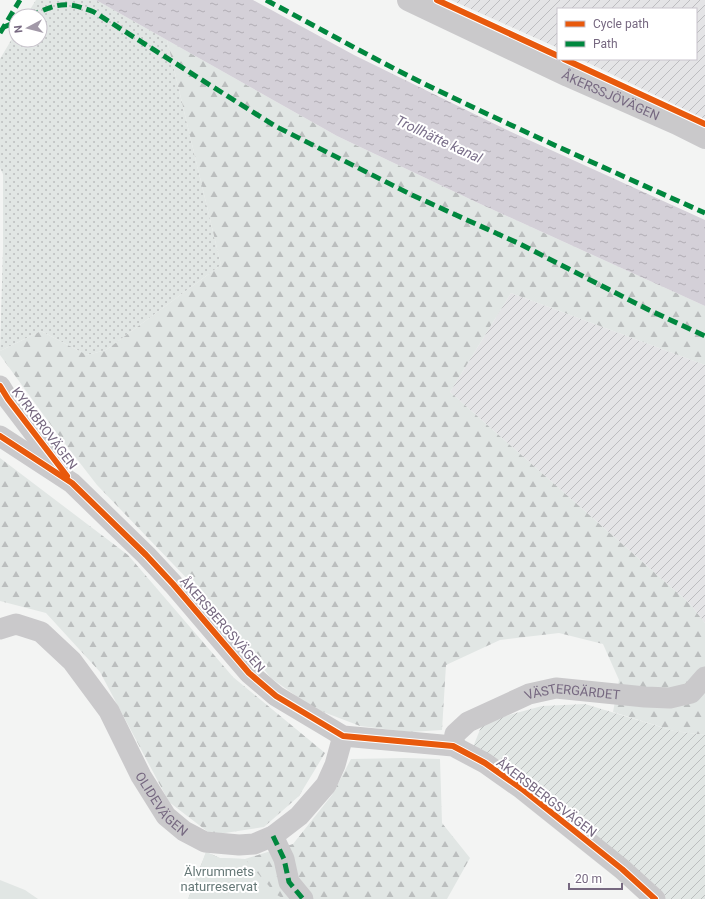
<svg xmlns="http://www.w3.org/2000/svg" width="705" height="899" viewBox="0 0 705 899" font-family="Roboto,sans-serif">
	<style>
		.industrial { fill: url(#industrial-furrows) }
		.grass { fill: url(#grass-dots) }
		.forest { fill: url(#forest-firs) }
		.park { fill: #e1e6e4 }
		.garden { fill: url(#garden-furrows) }
		.water { fill: url(#water-ripples) }
		.lines { fill: none; stroke-linecap: round; stroke-linejoin: round }
		.minor { stroke: #cac9cb; stroke-width: 21 }
		.tertiary { stroke: #cac9cb; stroke-width: 22 }
		.quiet { stroke: #00873e; stroke-width: 5; stroke-dasharray: 10 5; stroke-linecap: butt }
		.cycleway-casing { stroke: #fff; stroke-width: 8 }
		.cycleway { stroke: #e8590c; stroke-width: 6 }
		.labels { text-anchor: middle; stroke-width: 4; stroke-linejoin: round; paint-order: stroke }
		.street-label { font-size: 13px; fill: #766880; stroke: #fff }
		.park-label { font-size: 13px; fill: #667877; stroke: #fff }
		.water-label { font-size: 14px; font-style: italic; fill: #7a6f8a; stroke: #fff }
	</style>
	<defs>
		<pattern id="industrial-furrows" width="10" height="10" patternUnits="userSpaceOnUse"><rect width="10" height="10" fill="#e4e4e6"/><path d="M-1 1l2-2M0 10L10 0M9 11l2-2" fill="none" stroke="#bdbdc0"/></pattern>
		<pattern id="grass-dots" width="8" height="8" patternUnits="userSpaceOnUse"><rect width="8" height="8" fill="#e1e6e4"/><path d="M2 2h.1M6 6h.1" fill="none" stroke="#bbbebe" stroke-width="1.8" stroke-linecap="round"/></pattern>
		<pattern id="forest-firs" width="22" height="20" patternUnits="userSpaceOnUse"><rect width="22" height="20" fill="#e1e6e4"/><path d="M5 1l3.5 6h-7zM16 11l3.5 6h-7z" fill="#bbbebe"/></pattern>
		<pattern id="garden-furrows" width="10" height="10" patternUnits="userSpaceOnUse"><rect width="10" height="10" fill="#e1e6e4"/><path d="M-1 1l2-2M0 10L10 0M9 11l2-2" fill="none" stroke="#bbbebe"/></pattern>
		<pattern id="water-ripples" width="26" height="14" patternUnits="userSpaceOnUse"><rect width="26" height="14" fill="#d4d0d8"/><path d="M2 4q2-2 4 0t4 0M15 11q2-2 4 0t4 0" fill="none" stroke="#b1adb4"/></pattern>
	</defs>
	<rect width="100%" height="100%" fill="#f3f4f3"/>
	<g class="industrial">
		<polygon points="451,0 705,0 705,119 580,59 696,59 696,9 558,9 558,48"/>
		<polygon points="511,293 705,365 705,623 689,603 450,392"/>
	</g>
	<polygon class="grass" points="36,0 96,0 167,40 221,265 106,350 87,355 41,331 0,351 3,248 3,174 0,168 0,59 16,32 16,40 40,40 40,16 26,16"/>
	<g class="forest">
		<polygon points="167,40 337,136 476,202 705,306 705,365 511,293 450,392 689,603 705,623 705,735 674,731 613,712 619,680 603,644 559,633 500,640 446,665 442,730 410,732 360,726 313,708 271,678 198,590 97,485 56,432 0,355 0,351 41,331 87,355 106,350 221,265"/>
		<polygon points="0,458 128,555 233,677 325,753 299,796 264,827 212,835 169,802 100,672 46,613 0,601"/>
		<polygon points="405,758 440,759 442,823 470,858 447,899 188,899 206,852 220,858 245,859 293,844 332,795 351,759"/>
	</g>
	<g class="park">
		<polygon points="206,852 220,858 245,859 277,895 284,899 188,899"/>
		<polygon points="0,880 25,890 38,899 0,899"/>
	</g>
	<polygon class="garden" points="585,704 674,731 705,735 705,899 665,899 521,771 473,747 483,722 542,706"/>
	<polygon class="water" points="96,0 253,0 354,55 507,130 705,220 705,306 476,202 337,136"/>
	<g class="lines">
		<g class="minor">
			<polyline points="0,386 8,399 62,470"/>
			<polyline points="0,436 72,483 146,555 173,584 249,673 276,696 343,736 453,746 485,763 522,789 622,869 655,899"/>
			<path id="s1" d="M0,629l16,-5 25,8 31,29 37,50 32,65 25,40 18,15 21,11 34,3 15,-1 19,-8 26,-20 27,-31 9,-20 8,-29"/>
			<path id="s2" d="M453,746l2,-12 13,-12 61,-28 27,-6 89,9 25,1 21,-5 14,-16"/>
			<polyline points="273,836 284,859 289,882 303,899"/>
		</g>
		<path class="tertiary" id="s3" d="M408,0l160,76 109,48 28,14"/>
		<g class="quiet">
			<path d="M266,0c57,30 113,62 171,90 89,43 179,83 268,123"/>
			<path d="M29,16c29,-12 35,-16 65,-4l181,114 137,69 108,49 129,66 56,26"/>
			<polyline points="4,27 16,22"/>
			<polyline points="0,33 20,0"/>
			<polyline points="273,836 284,859 289,882 303,899"/>
		</g>
		<g class="cycleway-casing">
			<g id="cycleway">
				<polyline points="437,0 558,56"/>
				<polyline points="564,59 705,124"/>
				<polyline points="0,386 8,399 67,476"/>
				<polyline points="0,436 72,483 146,555 173,584 249,673 276,696 343,736 453,746 485,763 522,789 622,869 655,899"/>
			</g>
		</g>
		<use href="#cycleway" class="cycleway"/>
	</g>
	<g class="labels">
		<g class="street-label">
			<text dy="5" stroke="none"><textPath href="#s3" startOffset="224">ÅKERSSJÖVÄGEN</textPath></text>
			<text transform="translate(45 428) rotate(53)" y="5">KYRKBROVÄGEN</text>
			<text transform="translate(223 624) rotate(49)" y="5">ÅKERSBERGSVÄGEN</text>
			<text dy="5" stroke="none"><textPath href="#s2" startOffset="141">VÄSTERGÄRDET</textPath></text>
			<text transform="translate(547 797) rotate(37)" y="5">ÅKERSBERGSVÄGEN</text>
			<text dy="5" stroke="none"><textPath href="#s1" startOffset="255">OLIDEVÄGEN</textPath></text>
		</g>
		<g class="park-label">
			<text x="219" y="876">Älvrummets<tspan x="219" dy="15">naturreservat</tspan></text>
		</g>
		<g class="water-label">
			<text transform="translate(439 139) rotate(25)" y="5">Trollhätte kanal</text>
		</g>
	</g>
	<rect x="557" y="8" width="140" height="52" fill="#ffffff" stroke="#c8c3cc"/>
	<rect x="565" y="21" width="20" height="6" fill="#e8590c" stroke="#c8c3cc"/>
	<text x="593" y="28" font-size="12" fill="#766880">Cycle path</text>
	<rect x="565" y="41" width="20" height="6" fill="#00873e" stroke="#c8c3cc"/>
	<text x="593" y="48" font-size="12" fill="#766880">Path</text>
	<g transform="translate(28 28) rotate(263)"><circle r="19" fill="#ffffff" stroke="#c8c3cc"/>
	<path d="M0-3L7 15L0 10L-7 15Z" fill="#a299a8"/>
	<text y="-6" font-size="11" font-weight="bold" text-anchor="middle" fill="#766880">N</text>
	</g>
	<path d="M569 883v6h53v-6" fill="none" stroke="#766880" stroke-width="2"/>
	<text x="575" y="883" font-size="12" fill="#766880" stroke="#ffffff" stroke-width="3" paint-order="stroke">20 m</text>
</svg>
